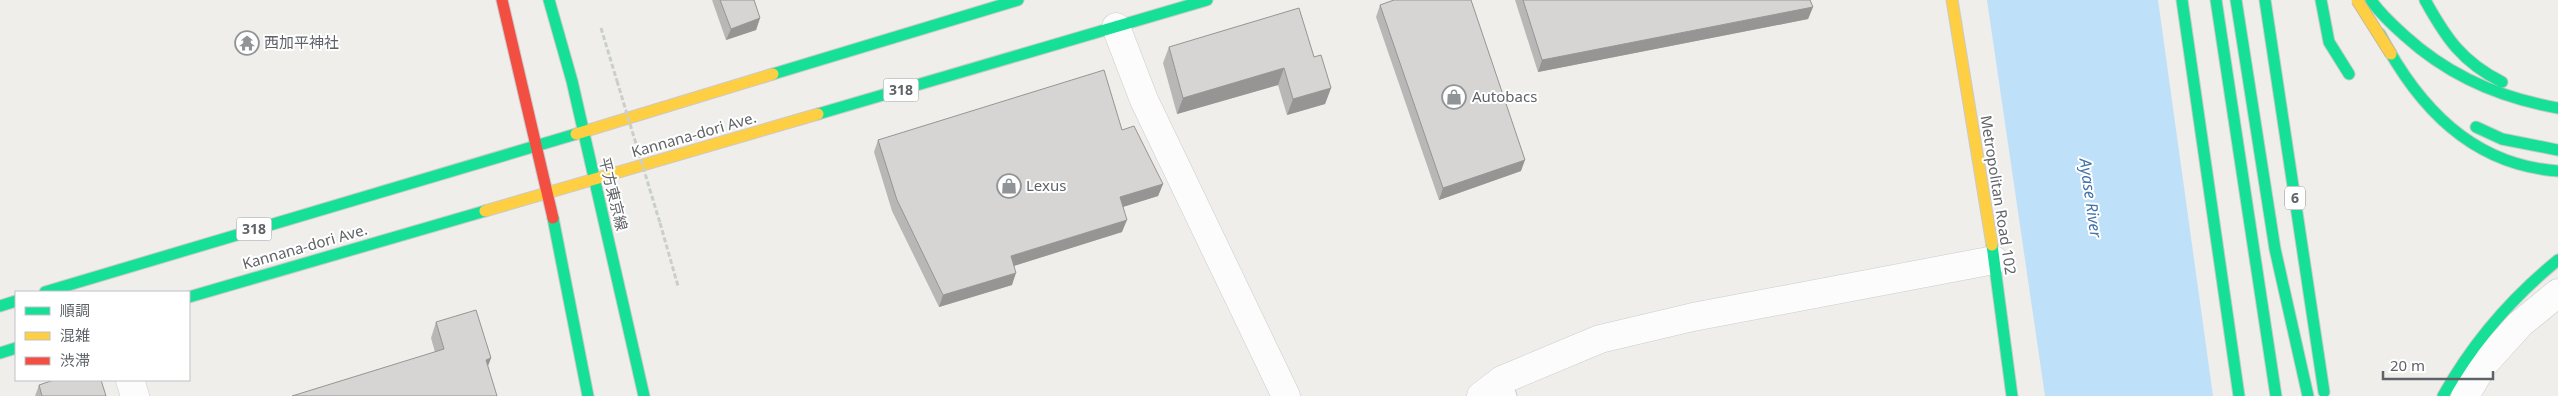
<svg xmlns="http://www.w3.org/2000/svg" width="2558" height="396" viewBox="0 0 2558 396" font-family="'Noto Sans','Noto Sans JP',sans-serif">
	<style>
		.water { fill: #bfe0f9 }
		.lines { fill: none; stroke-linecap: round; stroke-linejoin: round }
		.lane-casing { stroke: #cbcccc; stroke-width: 17 }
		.street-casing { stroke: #cbcccc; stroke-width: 29 }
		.fast-casing { stroke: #cacacb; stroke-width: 13 }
		.slow-casing { stroke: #cacacb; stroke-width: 13 }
		.jam-casing { stroke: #cacacb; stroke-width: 13 }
		.path { stroke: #cacfcc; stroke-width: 3; stroke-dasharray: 5 2.5; stroke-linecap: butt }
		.lane { stroke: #fdfcfc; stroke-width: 15 }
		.street { stroke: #fdfcfc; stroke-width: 28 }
		.fast { stroke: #16e098; stroke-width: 11 }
		.slow { stroke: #ffcf43; stroke-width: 11 }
		.jam { stroke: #f24e42; stroke-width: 11 }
		.slow-bridge-casing { stroke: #c8b996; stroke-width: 13; stroke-linecap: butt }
		.path-bridge { stroke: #cacfcc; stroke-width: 3; stroke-dasharray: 5 2.5; stroke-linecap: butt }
		.slow-bridge { stroke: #ffcf43; stroke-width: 11 }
		.wall { fill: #b8b7b5 }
		.shaded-wall { fill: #969594 }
		.building { fill: #d6d5d3; stroke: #969594 }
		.labels { text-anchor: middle; stroke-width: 4; stroke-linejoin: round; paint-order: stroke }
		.shield { fill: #fff; stroke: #8f9295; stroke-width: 1 }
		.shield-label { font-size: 14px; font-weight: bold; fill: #5f6368 }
		.poi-label { font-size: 15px; fill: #5f6368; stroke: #fff; text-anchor: start }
		.street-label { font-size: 15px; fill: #5f6368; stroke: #fff }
		.water-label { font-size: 16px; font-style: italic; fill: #4174aa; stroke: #fff }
	</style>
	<rect width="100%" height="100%" fill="#efeeea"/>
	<polygon class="water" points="1987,0 2158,0 2213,396 2045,396"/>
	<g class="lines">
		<g class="lane-casing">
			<polyline id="lane" points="1502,380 1509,396"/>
		</g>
		<g class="street-casing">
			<g id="street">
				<polyline points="1116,27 1144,100 1286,396"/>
				<polyline points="130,380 135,396"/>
				<polyline points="1481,396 1502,380 1600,339 1693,317 1994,260"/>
				<polyline points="2465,396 2483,365 2520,324 2558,293"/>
			</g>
		</g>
		<g class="fast-casing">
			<g id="fast">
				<polyline points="549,0 572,81 644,396"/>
				<polyline points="2182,0 2239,396"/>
				<polyline points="2216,0 2276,396"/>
				<polyline points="2236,0 2275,249 2308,396"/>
				<polyline points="2265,0 2324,392"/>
				<polyline points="2321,0 2329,42 2349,74"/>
				<path d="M2371,0c9,14 22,25 34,36 44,40 95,62 153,72"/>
				<path d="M2425,0c21,38 37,62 77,82"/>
				<path d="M2380,34c38,73 92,131 178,137"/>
				<polyline points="773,74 1018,0"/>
				<polyline points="818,114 1207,0"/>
				<polyline points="2476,127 2502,139 2558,150"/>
				<polyline points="553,218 588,396"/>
				<polyline points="1992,245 2012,396"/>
				<polyline points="45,292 576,134"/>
				<polyline points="189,297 485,211"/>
				<polyline points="0,306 16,301"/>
				<polyline points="0,353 16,348"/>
				<path d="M2443,396c30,-54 67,-97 115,-136"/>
			</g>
		</g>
		<g class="slow-casing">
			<g id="slow">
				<polyline points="1952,0 1992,245"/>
				<polyline points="576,134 773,74"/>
				<polyline points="485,211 818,114"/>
			</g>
		</g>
		<g class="jam-casing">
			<polyline id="jam" points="502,0 553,218"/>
		</g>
		<g class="path">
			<polyline points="601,28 617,81"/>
			<polyline points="660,223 678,286"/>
		</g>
		<use href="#lane" class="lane"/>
		<use href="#street" class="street"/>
		<use href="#fast" class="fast"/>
		<use href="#slow" class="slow"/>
		<use href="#jam" class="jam"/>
		<g class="slow-bridge-casing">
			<polyline id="slow-bridge" points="2357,0 2391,54"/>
		</g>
		<polyline class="path-bridge" points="617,81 660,223"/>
		<use href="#slow-bridge" class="slow-bridge"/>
	</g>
	<g class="wall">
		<polygon points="712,0 754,0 760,18 756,30 726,40"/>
		<polygon points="1515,0 1810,0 1813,7 1808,19 1538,72"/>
		<polygon points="1380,5 1521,171 1439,200 1376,17"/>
		<polygon points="1169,47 1314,57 1331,88 1325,104 1287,115 1278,85 1177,114 1163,63"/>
		<polygon points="1122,130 1163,184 1158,196 1123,207 1122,232 1014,266 1012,285 939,307 892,211 874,152 878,140"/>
		<polygon points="436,322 491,358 488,366 435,352 431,338"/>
		<polygon points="39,385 106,396 35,396"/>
	</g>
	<g class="shaded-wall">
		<polygon points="1813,7 1808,19 1538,72 1542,60"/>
		<polygon points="760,18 756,30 726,40 731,29"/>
		<polygon points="1284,68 1278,85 1177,114 1183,98"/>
		<polygon points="1331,88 1325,104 1287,115 1293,99"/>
		<polygon points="1525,160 1521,171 1439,200 1443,188"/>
		<polygon points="1163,184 1158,196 1116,209 1120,197"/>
		<polygon points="1127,220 1122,232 1007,268 1011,256"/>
		<polygon points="1016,273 1012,285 939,307 943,295"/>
		<polygon points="491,358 485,373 486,360"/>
	</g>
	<g class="building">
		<polygon points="720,0 754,0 760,18 731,29"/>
		<polygon points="1394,0 1471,0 1525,160 1443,188 1380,5"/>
		<polygon points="1523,0 1810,0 1813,7 1542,60"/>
		<polygon points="1299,8 1314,57 1321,55 1331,88 1293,99 1284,68 1183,98 1169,47"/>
		<polygon points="1104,70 1122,130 1134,126 1163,184 1120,197 1127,220 1011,256 1016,273 943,295 897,200 878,140"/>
		<polygon points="476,310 491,358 486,360 497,396 292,396 444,349 436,322"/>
		<polygon points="54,380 101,380 106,396 42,396 39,385"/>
	</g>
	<defs>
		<g id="temple-ring" transform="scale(1.25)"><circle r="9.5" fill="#fff" stroke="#919496" stroke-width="1.5"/><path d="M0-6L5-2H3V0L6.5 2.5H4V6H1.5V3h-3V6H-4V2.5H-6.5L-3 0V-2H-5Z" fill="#919496"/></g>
		<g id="shop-ring" transform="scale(1.25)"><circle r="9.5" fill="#fff" stroke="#919496" stroke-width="1.5"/><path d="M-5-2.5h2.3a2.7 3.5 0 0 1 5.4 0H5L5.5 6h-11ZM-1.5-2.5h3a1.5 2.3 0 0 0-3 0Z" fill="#919496"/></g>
	</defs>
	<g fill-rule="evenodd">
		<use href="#temple-ring" x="247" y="43"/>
		<use href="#shop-ring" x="1454" y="97"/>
		<use href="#shop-ring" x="1009" y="186"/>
	</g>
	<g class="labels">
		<g class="shield">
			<rect x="883.5" y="78.5" width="35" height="23" rx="4"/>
			<rect x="2285" y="186.5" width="20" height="23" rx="4"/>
			<rect x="236.5" y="217.5" width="35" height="23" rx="4"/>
		</g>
		<g class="shield-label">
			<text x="901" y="95">318</text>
			<text x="2295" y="203">6</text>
			<text x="254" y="234">318</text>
		</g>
		<g class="poi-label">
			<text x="264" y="48">西加平神社</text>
			<text x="1472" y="102">Autobacs</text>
			<text x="1026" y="191">Lexus</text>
		</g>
		<g class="street-label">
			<text transform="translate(694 135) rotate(-16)" y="5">Kannana-dori Ave.</text>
			<text transform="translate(613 194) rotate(76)" y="5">平方東京線</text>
			<text transform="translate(1998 195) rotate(81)" y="5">Metropolitan Road 102</text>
			<text transform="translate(305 247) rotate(-16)" y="5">Kannana-dori Ave.</text>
		</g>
		<g class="water-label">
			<text transform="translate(2091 198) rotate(82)" y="6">Ayase River</text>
		</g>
	</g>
	<rect x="15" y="291" width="175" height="90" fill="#ffffff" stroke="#bfc1c3"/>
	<rect x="25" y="307" width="25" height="8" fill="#16e098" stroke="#bfc1c3"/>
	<text x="60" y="316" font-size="15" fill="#5f6368">順調</text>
	<rect x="25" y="332" width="25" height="8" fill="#ffcf43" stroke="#bfc1c3"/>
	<text x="60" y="341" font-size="15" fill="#5f6368">混雑</text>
	<rect x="25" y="357" width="25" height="8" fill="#f24e42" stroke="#bfc1c3"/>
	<text x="60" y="366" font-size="15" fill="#5f6368">渋滞</text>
	<path d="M2383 371v8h110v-8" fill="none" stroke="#5f6368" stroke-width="2.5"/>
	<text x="2390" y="371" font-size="15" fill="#5f6368" stroke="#ffffff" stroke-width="4" paint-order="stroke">20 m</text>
</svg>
